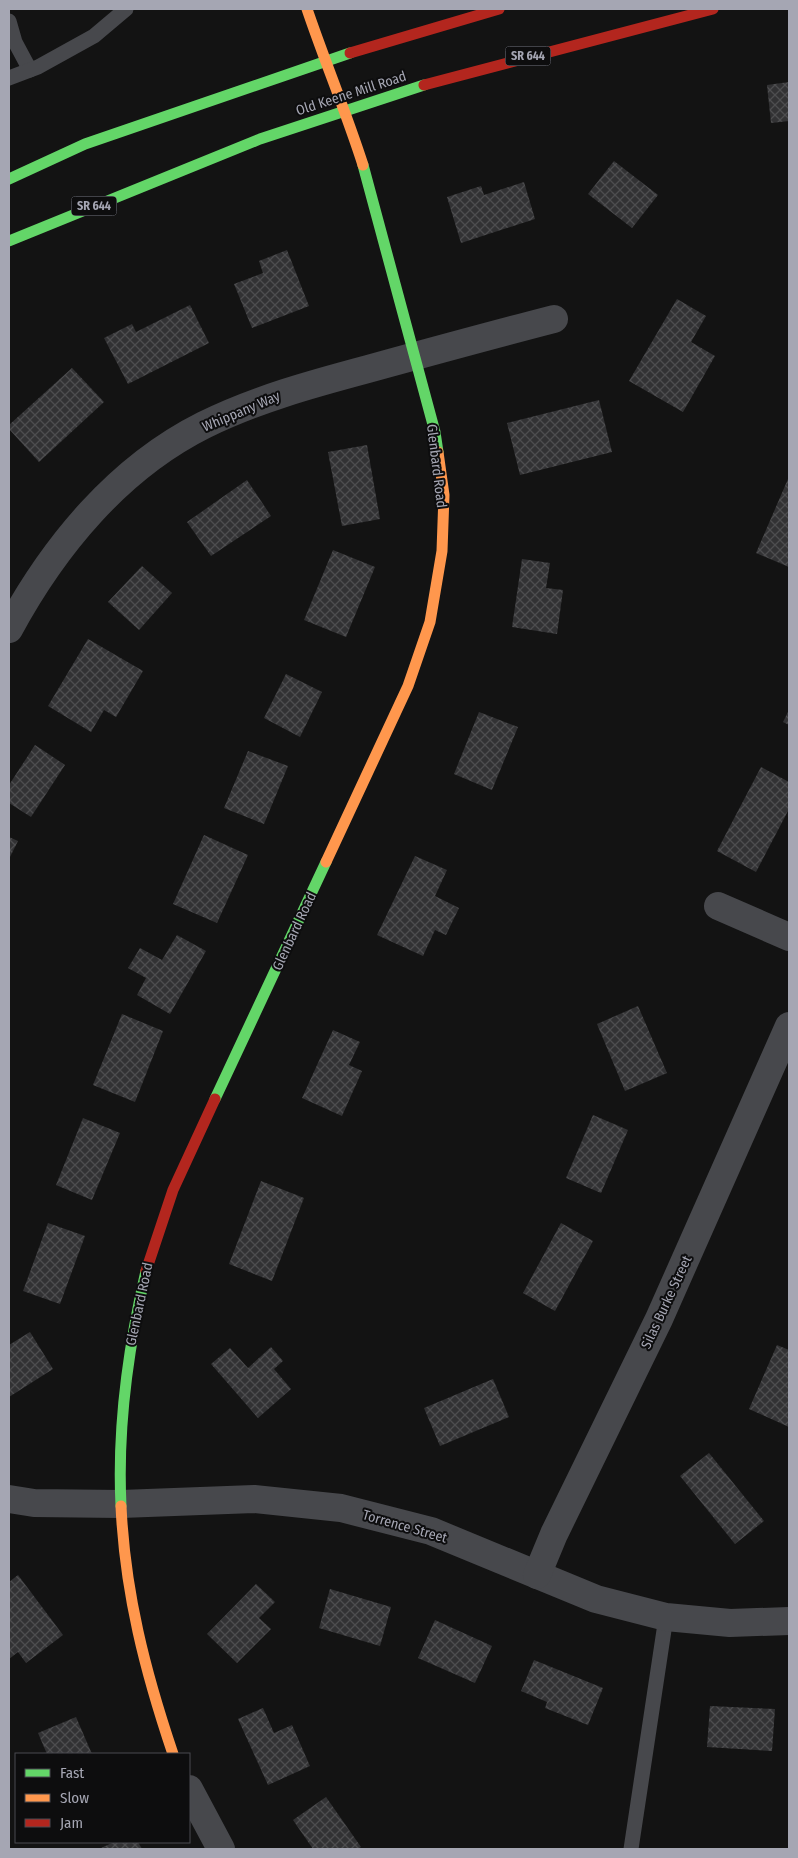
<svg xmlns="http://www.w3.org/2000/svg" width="798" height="1858" viewBox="0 0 798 1858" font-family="'Fira Sans Condensed',sans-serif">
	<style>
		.building { fill: url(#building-cross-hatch) }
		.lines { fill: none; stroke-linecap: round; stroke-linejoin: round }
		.lane { stroke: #47484c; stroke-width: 15 }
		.street { stroke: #47484c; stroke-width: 28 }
		.fast { stroke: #63d668; stroke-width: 11 }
		.slow { stroke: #ff974d; stroke-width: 11 }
		.jam { stroke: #b3261e; stroke-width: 11 }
		.labels { text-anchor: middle; stroke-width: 4; stroke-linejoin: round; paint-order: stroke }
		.shield { fill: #0d0d0e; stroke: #777882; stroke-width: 1 }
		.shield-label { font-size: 12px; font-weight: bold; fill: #a5a6b3 }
		.street-label { font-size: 14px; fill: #a5a6b3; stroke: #0d0d0e }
	</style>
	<defs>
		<pattern id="building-cross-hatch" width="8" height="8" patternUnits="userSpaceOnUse" patternTransform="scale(1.25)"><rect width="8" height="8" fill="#323234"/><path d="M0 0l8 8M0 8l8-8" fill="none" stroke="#4d4d4f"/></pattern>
	</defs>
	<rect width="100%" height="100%" fill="#131313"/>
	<g class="building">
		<polygon points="789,82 789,121 771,123 767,85"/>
		<polygon points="614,161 658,195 632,228 588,194"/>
		<polygon points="524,182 535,219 461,243 447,197 481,186 484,195"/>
		<polygon points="287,250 309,306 252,328 234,284 263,273 259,261"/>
		<polygon points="677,299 706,316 691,342 715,356 683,412 629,381"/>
		<polygon points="190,305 209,343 128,384 104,338 132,324 136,332"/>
		<polygon points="72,368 104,402 39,462 9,429 9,425"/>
		<polygon points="599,400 612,452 520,475 507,423"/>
		<polygon points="367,445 380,519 342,526 328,452"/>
		<polygon points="788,479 789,479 789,567 756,553"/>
		<polygon points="247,480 271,516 211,556 187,522"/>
		<polygon points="333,550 375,567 346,637 304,620"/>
		<polygon points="522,559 550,563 546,588 563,590 557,634 512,627"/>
		<polygon points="142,566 172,593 139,630 108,602"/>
		<polygon points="88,639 143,671 116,717 104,710 91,732 48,706"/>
		<polygon points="286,674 322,692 300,737 264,718"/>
		<polygon points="789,710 789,725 783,722"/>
		<polygon points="479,712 518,727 492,790 454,774"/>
		<polygon points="35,745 65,765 31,817 9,803 9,785"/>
		<polygon points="248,751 288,766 264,824 224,808"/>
		<polygon points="761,767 789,782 789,809 756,872 717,851"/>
		<polygon points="204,835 248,855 217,923 173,904"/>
		<polygon points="9,837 18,841 9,859"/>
		<polygon points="415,856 447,870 435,896 459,908 446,935 435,930 423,956 377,935"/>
		<polygon points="177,935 206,951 170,1014 137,995 146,978 128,968 140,948 162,960"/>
		<polygon points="638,1006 667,1073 625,1091 597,1024"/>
		<polygon points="122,1014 163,1031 135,1102 93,1085"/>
		<polygon points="333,1030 360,1042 349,1065 362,1071 342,1116 302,1098"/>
		<polygon points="593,1115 628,1130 601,1193 566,1178"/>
		<polygon points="83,1118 120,1133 92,1200 56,1185"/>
		<polygon points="261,1181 304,1198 272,1281 229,1264"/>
		<polygon points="48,1223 85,1236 60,1304 23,1291"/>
		<polygon points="561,1223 593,1241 555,1311 523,1293"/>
		<polygon points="30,1332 53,1369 9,1397 9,1345"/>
		<polygon points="777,1345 789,1350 789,1427 749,1409"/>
		<polygon points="271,1347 283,1361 274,1369 291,1389 258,1418 211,1364 230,1348 248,1368"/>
		<polygon points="493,1379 509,1417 440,1446 424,1408"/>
		<polygon points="709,1453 764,1521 735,1544 680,1476"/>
		<polygon points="18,1575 63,1635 26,1663 18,1652 9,1659 9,1582"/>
		<polygon points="256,1584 275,1602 259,1618 271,1629 237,1663 207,1634"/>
		<polygon points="330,1589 391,1607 380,1646 319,1628"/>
		<polygon points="435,1620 492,1646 475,1683 418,1658"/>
		<polygon points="534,1660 603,1688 588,1725 545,1708 547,1702 521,1691"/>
		<polygon points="710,1706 775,1709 772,1751 707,1747"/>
		<polygon points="263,1708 274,1733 292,1725 310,1766 268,1785 238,1719"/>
		<polygon points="76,1717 92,1754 47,1754 38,1733"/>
		<polygon points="326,1797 361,1847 358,1849 313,1849 293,1820"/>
		<polygon points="114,1842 138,1842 142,1849 99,1849"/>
	</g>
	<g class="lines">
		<g class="lane">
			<polyline points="9,21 15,42 30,70"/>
			<polyline points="9,78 38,67 94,36 126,9"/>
			<polyline points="631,1849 666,1617"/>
		</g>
		<g class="street">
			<path d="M9,629c45,-83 109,-161 195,-204 53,-26 108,-41 164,-56 62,-17 124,-34 186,-50"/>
			<polyline points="718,906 789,937"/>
			<polyline points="9,1499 34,1503 121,1504 254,1499 341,1508 431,1531 596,1599 666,1617 730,1623 789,1621"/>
			<polyline points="537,1575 554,1534 659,1319 789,1026"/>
			<polyline points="189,1789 221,1849"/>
		</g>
		<g class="fast">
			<polyline points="363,165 435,432 438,452"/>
			<polyline points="9,179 85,144 350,53"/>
			<polyline points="9,241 260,139 424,85"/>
			<polyline points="215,1099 326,862"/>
			<path d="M121,1506c-4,-81 7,-158 25,-235"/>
		</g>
		<g class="slow">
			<path d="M307,9c18,53 39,103 56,156"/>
			<polyline points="326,862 408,686 430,622 442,551 444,495 438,452"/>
			<path d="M121,1506c4,87 24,165 52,248"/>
		</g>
		<g class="jam">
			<polyline points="350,53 499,9"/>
			<polyline points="424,85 713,9"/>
			<polyline points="146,1271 173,1190 215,1099"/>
		</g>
	</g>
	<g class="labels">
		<g class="shield">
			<rect x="505.5" y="46.5" width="45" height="19" rx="4"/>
			<rect x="71.5" y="196.5" width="45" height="19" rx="4"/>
		</g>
		<g class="shield-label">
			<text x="528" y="60">SR 644</text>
			<text x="94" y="210">SR 644</text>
		</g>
		<g class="street-label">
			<text transform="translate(351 93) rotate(-18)" y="5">Old Keene Mill Road</text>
			<text transform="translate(241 411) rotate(-23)" y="5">Whippany Way</text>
			<text transform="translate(437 466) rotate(83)" y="5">Glenbard Road</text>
			<text transform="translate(294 931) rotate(-65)" y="5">Glenbard Road</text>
			<text transform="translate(666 1302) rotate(-65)" y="5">Silas Burke Street</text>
			<text transform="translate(139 1304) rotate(-78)" y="5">Glenbard Road</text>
			<text transform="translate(405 1526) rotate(16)" y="5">Torrence Street</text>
		</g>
	</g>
	<rect width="798" height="1858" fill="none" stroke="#a5a6b3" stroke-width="20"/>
	<rect x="15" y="1753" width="175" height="90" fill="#0d0d0e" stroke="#4a4a50"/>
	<rect x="25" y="1769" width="25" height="8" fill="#63d668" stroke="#4a4a50"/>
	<text x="60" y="1778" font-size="15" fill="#a5a6b3">Fast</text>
	<rect x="25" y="1794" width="25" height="8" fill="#ff974d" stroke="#4a4a50"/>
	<text x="60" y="1803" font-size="15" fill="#a5a6b3">Slow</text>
	<rect x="25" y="1819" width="25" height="8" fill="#b3261e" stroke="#4a4a50"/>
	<text x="60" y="1828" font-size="15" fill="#a5a6b3">Jam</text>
</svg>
